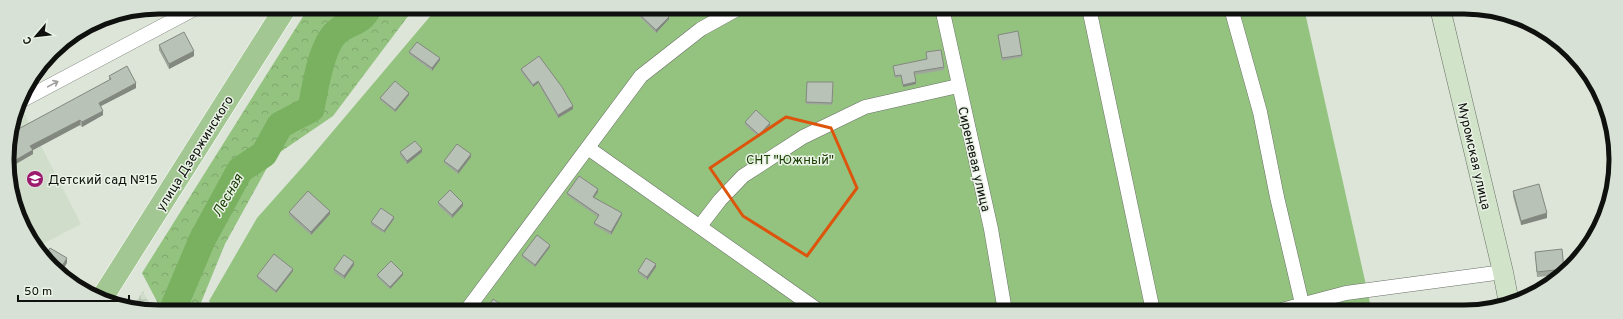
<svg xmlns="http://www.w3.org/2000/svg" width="1623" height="319" viewBox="0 0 1623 319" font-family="Overpass,sans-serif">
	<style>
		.built { fill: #d0ddca }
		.industrial { fill: url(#industrial-grid) }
		.green { fill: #94c380 }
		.forest { fill: url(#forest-crowns) }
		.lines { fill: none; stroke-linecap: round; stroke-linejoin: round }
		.river { stroke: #79b161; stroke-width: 27 }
		.street-casing { stroke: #6a7167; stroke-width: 15 }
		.secondary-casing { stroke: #6a7167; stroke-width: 21 }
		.primary-casing { stroke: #fff; stroke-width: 23 }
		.street { stroke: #fff; stroke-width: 14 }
		.secondary { stroke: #d1e3c8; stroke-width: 20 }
		.primary { stroke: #a3c792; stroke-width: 22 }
		.wall { fill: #9fa79d }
		.shaded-wall { fill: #82887f }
		.building { fill: #b9c2b6; stroke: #82887f }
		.oneway { stroke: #9fa09e }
		.marked { fill: none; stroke: #dd550c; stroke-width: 3; stroke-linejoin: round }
		.labels { text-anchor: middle; stroke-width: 3; stroke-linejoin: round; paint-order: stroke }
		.street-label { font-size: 13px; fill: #0e110d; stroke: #eaf3e6 }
		.park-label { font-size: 13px; fill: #1d4107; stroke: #eaf3e6 }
		.poi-label { font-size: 13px; fill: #0e110d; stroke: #eaf3e6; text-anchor: start }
		.water-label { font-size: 14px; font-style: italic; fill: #173b01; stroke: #eaf3e6 }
		.rim { fill: none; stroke: #0e110d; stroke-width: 5 }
	</style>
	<defs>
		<pattern id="industrial-grid" width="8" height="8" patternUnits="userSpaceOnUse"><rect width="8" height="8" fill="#d0ddca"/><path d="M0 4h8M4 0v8" fill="none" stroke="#b1bdac"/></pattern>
		<pattern id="forest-crowns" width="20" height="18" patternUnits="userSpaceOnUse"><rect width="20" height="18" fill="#94c380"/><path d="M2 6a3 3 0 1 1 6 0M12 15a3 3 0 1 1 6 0" fill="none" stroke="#7ea66d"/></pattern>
	</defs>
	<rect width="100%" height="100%" fill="#dde5d9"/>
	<polygon class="built" points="23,111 81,224 37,247 15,209 7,150 15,115"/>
	<polygon class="industrial" points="143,291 153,311 140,311 132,308"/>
	<polygon class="green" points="438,7 1304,8 1372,312 215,311 209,301 257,218 306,163"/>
	<polygon class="forest" points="309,7 415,7 333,116 273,157 225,244 200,305 203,311 162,311 142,273"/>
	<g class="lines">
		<path class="river" d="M172,311l30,-71 38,-70 24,-16 16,-29 31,-16c4,-21 10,-65 27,-78 13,-11 22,-6 31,-24"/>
		<g class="street-casing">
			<g id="street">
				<polyline points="942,8 991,229 1005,311"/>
				<polyline points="1089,8 1153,311"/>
				<polyline points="1231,8 1260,112 1277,197 1304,312"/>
				<polyline points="19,102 198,7"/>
				<polyline points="588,148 819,311"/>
				<polyline points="700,226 720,200 743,176 803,137 865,107 958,86"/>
				<polyline points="466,311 641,76 701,29 739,8"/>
				<polyline points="1274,312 1346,293 1503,272"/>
			</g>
		</g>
		<g class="secondary-casing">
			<polyline id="secondary" points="1440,8 1503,272 1509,303"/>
		</g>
		<g class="primary-casing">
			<polyline id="primary" points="102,298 286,7"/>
		</g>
		<use href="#street" class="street"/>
		<use href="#secondary" class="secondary"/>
		<use href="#primary" class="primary"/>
	</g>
	<g class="wall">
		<polygon points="879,8 886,8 879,9"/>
		<polygon points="1024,8 1045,8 1045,9 1024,12"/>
		<polygon points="640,15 669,19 656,33 640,17"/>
		<polygon points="998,35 1022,55 1022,57 1002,61"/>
		<polygon points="159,45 194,56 169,69 159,50"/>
		<polygon points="409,52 440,60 432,71 409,54"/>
		<polygon points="926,52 944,67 944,70 914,75 916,84 903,87 901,77 895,78 893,66 926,59"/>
		<polygon points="539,56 573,109 558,118 538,83 533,87 521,72 521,69"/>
		<polygon points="109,76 136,88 101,106 103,115 82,127 80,125 33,150 33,154 14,165 8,156 7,150 109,80"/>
		<polygon points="807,82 833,82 832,105 806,104"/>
		<polygon points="409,95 395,112 380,100 380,98"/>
		<polygon points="745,122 770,125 759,137 745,125"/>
		<polygon points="400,152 422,152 407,164 400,155"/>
		<polygon points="471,157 458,174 444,163 444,161"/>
		<polygon points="1513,191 1547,218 1521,225 1513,196"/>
		<polygon points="598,192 594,197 622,215 611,235 594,225 594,223 598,217 567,195 567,193"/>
		<polygon points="438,202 463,206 452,218 438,205"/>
		<polygon points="289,212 330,214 311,235 289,215"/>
		<polygon points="394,219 384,233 371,225 371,222"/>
		<polygon points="550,247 535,267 522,257 522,255"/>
		<polygon points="1535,252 1564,269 1564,272 1561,275 1537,277"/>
		<polygon points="354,265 344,279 334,272 334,269"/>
		<polygon points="656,267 647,280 638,273 638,271"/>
		<polygon points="293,271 276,293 257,278 257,276"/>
		<polygon points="377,275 403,275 390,289 377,277"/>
	</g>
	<g class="shaded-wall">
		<polygon points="669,17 669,19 656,33 656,30"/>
		<polygon points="194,51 194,56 169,69 169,64"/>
		<polygon points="440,58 440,60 432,71 432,68"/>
		<polygon points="538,81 538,83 533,87 533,85"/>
		<polygon points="916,82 916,84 903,87 903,85"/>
		<polygon points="136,83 136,88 99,107 99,103"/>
		<polygon points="409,93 409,95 395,112 395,110"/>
		<polygon points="573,106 573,109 558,118 558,115"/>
		<polygon points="103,111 103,115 82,127 82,122"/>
		<polygon points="80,120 80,125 33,150 33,154 14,165 14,161 30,146"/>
		<polygon points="770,123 770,125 759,137 759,135"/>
		<polygon points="422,149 422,152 407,164 407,161"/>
		<polygon points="471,154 471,157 458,174 458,171"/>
		<polygon points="598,189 598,192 593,199 593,197"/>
		<polygon points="463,203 463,206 452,218 452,215"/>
		<polygon points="330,211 330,214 311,235 311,232"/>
		<polygon points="622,213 622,215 611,235 611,232"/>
		<polygon points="1547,213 1547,218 1521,225 1521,221"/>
		<polygon points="394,217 394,219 384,233 384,231"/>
		<polygon points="550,245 550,247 535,267 535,265"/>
		<polygon points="67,258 67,263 61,273 59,271"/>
		<polygon points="354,262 354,265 344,279 344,276"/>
		<polygon points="656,264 656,267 647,280 647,277"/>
		<polygon points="293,269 293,271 276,293 276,291"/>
		<polygon points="403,273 403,275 390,289 390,287"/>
	</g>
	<g class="building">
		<polygon points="648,7 660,7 669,17 656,30 640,15"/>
		<polygon points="1024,8 1035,8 1024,9"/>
		<polygon points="1018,31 1022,55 1002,58 998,35"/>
		<polygon points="184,32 194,51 169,64 159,45"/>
		<polygon points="417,42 440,58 432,68 409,52"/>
		<polygon points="941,50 944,67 914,72 916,82 903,85 901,75 895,76 893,66 927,59 926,52"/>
		<polygon points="539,56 562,87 573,106 558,115 538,81 533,85 521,69"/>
		<polygon points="127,66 136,83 99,103 103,111 82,122 80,120 30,146 33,150 14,161 7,150 11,133 111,79 109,76"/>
		<polygon points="395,81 409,93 395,110 380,98"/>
		<polygon points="807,82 833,82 832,103 806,102"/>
		<polygon points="756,110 770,123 759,135 745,122"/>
		<polygon points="415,141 422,149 407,161 400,152"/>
		<polygon points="457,144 471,154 458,171 444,161"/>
		<polygon points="579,176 598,189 593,197 622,213 611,232 594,223 599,215 567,193"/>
		<polygon points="1539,184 1547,213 1521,221 1513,191"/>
		<polygon points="450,190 463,203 452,215 438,202"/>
		<polygon points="308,191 330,211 311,232 289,212"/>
		<polygon points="381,208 394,217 384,231 371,222"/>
		<polygon points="537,235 550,245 535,265 522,255"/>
		<polygon points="50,248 67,258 59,271 45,260 44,258"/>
		<polygon points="1562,249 1564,269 1537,272 1535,252"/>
		<polygon points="274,254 293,269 276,291 257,276"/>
		<polygon points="344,255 354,262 344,276 334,269"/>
		<polygon points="646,258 656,264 647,277 638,271"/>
		<polygon points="391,261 403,273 390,287 377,275"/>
		<polygon points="493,299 510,310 509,311 486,311"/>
		<polygon points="993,304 994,311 976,311 976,307"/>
	</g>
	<defs><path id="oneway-shaft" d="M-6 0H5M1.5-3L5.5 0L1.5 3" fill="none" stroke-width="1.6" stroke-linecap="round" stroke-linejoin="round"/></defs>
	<use class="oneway" href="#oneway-shaft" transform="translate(53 84) rotate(-28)"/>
	<path class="marked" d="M786,117l45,11 26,60 -50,68 -64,-40 -33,-48z"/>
	<defs>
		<g id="school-disc" transform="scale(0.9)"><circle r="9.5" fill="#9b1a6e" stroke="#eaf3e6"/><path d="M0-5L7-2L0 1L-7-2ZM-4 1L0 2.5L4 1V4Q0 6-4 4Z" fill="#fff"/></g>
	</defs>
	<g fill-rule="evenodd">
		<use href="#school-disc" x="35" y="179"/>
	</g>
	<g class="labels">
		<g class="street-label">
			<text transform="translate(194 153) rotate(-58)" y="5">улица Дзержинского</text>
			<text transform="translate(1475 156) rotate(77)" y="5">Муромская улица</text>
			<text transform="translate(975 159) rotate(77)" y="5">Сиреневая улица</text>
		</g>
		<g class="park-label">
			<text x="790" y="164">СНТ "Южный"</text>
		</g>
		<g class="poi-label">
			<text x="48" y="184">Детский сад №15</text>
		</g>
		<g class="water-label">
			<text transform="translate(227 195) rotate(-60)" y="5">Лесная</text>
		</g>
	</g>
	<path d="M0 0H1623V319H0ZM159 14H1464A145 145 0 0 1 1609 159V160A145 145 0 0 1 1464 305H159A145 145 0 0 1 14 160V159A145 145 0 0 1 159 14Z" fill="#d8e1d5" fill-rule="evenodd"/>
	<path class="rim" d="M159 14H1464A145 145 0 0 1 1609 159V160A145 145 0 0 1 1464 305H159A145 145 0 0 1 14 160V159A145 145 0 0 1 159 14Z"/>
	<g transform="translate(36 36) rotate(242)" stroke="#eaf3e6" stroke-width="3" paint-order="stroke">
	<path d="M0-3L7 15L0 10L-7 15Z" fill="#0e110d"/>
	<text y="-6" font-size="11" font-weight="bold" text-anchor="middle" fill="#0e110d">С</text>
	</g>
	<path d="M18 295v6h111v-6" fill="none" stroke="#0e110d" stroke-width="2"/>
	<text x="24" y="295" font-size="12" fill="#0e110d" stroke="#eaf3e6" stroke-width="3" paint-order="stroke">50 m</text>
</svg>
